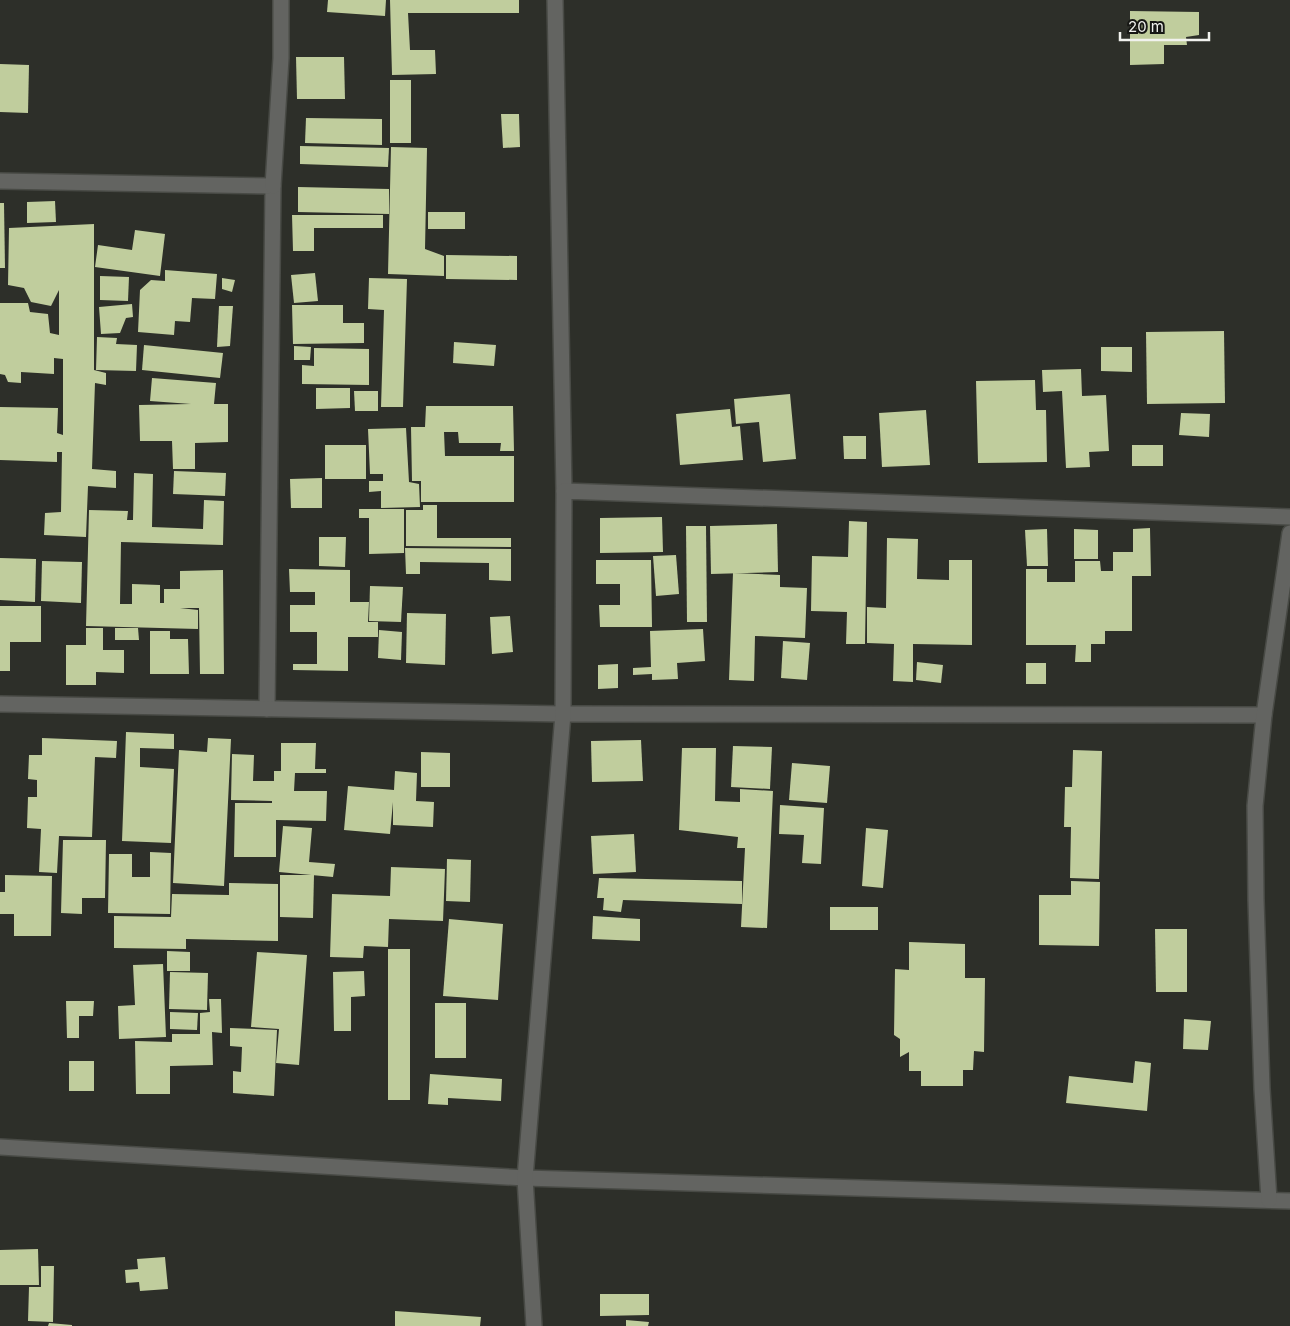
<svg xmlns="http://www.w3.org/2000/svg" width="1290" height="1326" viewBox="0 0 1290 1326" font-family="Inter,sans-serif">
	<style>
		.building { fill: #c0cd9d }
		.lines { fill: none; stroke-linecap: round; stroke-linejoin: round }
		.street-casing { stroke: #484a45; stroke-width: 18 }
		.street { stroke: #636461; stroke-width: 15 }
	</style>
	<rect width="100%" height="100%" fill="#2d2f29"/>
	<g class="building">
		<polygon points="328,0 386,0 385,16 327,12"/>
		<polygon points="390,0 519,0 519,13 408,13 410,50 435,50 436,74 392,75"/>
		<polygon points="1130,11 1199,12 1199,35 1186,37 1187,45 1164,45 1164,64 1130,65"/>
		<polygon points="296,57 344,57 345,99 297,99"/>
		<polygon points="0,64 29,65 28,113 0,112"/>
		<rect x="390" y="80" width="21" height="63"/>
		<polygon points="501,114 519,114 520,147 503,148"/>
		<polygon points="306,118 382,119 382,145 305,143"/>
		<polygon points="300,146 389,148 388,167 300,164"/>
		<polygon points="391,147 427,148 425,249 444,256 444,276 388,274"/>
		<polygon points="298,187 389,189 389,214 298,212"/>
		<polygon points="55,201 56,222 27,223 27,202"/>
		<polygon points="0,203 4,203 5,268 0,268"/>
		<rect x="428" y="212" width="37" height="17"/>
		<polygon points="292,215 383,215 383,228 314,228 314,251 293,251"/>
		<polygon points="94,224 94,370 106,373 106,385 95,383 92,469 116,471 116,488 88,486 86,537 44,535 45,513 61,512 62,452 57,452 57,462 0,460 0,407 58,408 57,433 63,435 63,359 54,358 54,374 21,372 21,383 8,382 5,375 0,374 0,303 28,303 30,312 48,314 50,333 59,335 59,290 51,306 31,302 24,288 8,285 9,228"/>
		<polygon points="135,230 165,234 160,276 95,267 98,245 132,250"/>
		<polygon points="446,255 517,256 517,280 446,279"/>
		<polygon points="165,270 217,274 215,299 192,298 190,322 175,321 174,335 138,332 140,290 151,280 165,281"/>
		<polygon points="315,273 318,301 294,303 291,275"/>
		<polygon points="100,276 129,277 128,301 100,300"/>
		<polygon points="222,278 235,280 232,292 222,289"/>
		<polygon points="369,278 407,279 403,407 381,407 384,310 368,309"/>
		<polygon points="132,304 133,317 126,318 120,333 101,334 99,307"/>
		<polygon points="292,305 343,305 343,323 364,323 364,343 293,344"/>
		<polygon points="219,306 233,306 230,346 217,347"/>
		<polygon points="1224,331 1225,403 1147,404 1146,332"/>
		<polygon points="97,337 117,338 116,344 137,345 136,371 96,370"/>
		<polygon points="454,342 496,345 494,366 453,363"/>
		<polygon points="144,345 223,353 220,378 142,370"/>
		<polygon points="294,346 311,347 310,360 294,360"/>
		<polygon points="1101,347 1132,347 1132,372 1101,371"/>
		<polygon points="314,348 369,349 369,385 302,384 302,365 314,366"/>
		<polygon points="1081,369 1082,396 1106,395 1109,451 1089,452 1090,467 1066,468 1062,391 1043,392 1042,370"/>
		<polygon points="152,378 216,383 214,404 228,404 228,442 195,443 195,469 173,469 172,441 140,441 139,405 191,404 150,401"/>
		<polygon points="1035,380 1036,410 1046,410 1047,462 978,463 976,381"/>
		<polygon points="316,388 350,388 350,408 316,409"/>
		<polygon points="354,391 378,391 378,411 355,411"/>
		<polygon points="790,394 796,459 763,462 759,422 736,424 734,399"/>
		<polygon points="426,406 513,406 514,451 500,451 501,443 459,443 458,432 444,432 445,456 514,456 514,502 421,502 421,481 412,481 411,427 425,427"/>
		<polygon points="730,409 732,427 740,426 743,460 680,465 676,414"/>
		<polygon points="926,410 930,465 882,467 879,413"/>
		<polygon points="1181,413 1210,414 1209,437 1179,435"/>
		<polygon points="406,428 409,482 419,484 420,507 381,508 381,491 369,492 369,481 383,481 383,474 370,474 368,429"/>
		<polygon points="843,436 866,436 866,459 844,459"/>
		<rect x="325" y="445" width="41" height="34"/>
		<rect x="1132" y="445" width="31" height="21"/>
		<polygon points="174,471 226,473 225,496 173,494"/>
		<polygon points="134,473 153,474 152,527 203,529 204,500 224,501 223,545 121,542 120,604 132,604 132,584 160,585 160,603 164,603 164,589 180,589 180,571 223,570 224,674 200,674 199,608 180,608 198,610 198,629 86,626 89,510 128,511 127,520 133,520"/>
		<polygon points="322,478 322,508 291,508 290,479"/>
		<polygon points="423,505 437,505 437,538 511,538 511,547 406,546 406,510 423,510"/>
		<polygon points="359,509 404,509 404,553 369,554 369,518 359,518"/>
		<polygon points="662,517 663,552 600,553 600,518"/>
		<polygon points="849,521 867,522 865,644 846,644 847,612 811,611 812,556 848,557"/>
		<polygon points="777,524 778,572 711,574 710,526"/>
		<polygon points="686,526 706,526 707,622 687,622"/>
		<polygon points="1150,528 1151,576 1132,576 1132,631 1105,631 1105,644 1091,644 1091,662 1075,662 1076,645 1026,645 1026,569 1047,569 1047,582 1075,582 1075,561 1100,561 1101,571 1113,571 1113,552 1133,552 1133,529"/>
		<polygon points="1047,529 1048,566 1027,566 1025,530"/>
		<polygon points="1074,529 1098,530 1098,559 1074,559"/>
		<polygon points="319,537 346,537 345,567 319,566"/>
		<polygon points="887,538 918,539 917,579 949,580 949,560 972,560 972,645 913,644 913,682 893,681 894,644 867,643 867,607 886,608"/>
		<polygon points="405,548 511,549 511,581 489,580 489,563 420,562 420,574 406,574"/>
		<polygon points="676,555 679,594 656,596 653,556"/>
		<polygon points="0,558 36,559 35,602 0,600"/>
		<polygon points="596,560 651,560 652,627 600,627 599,605 620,605 620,584 596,584"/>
		<polygon points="42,561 82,562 81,603 41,601"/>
		<polygon points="289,569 350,570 350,602 369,602 368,622 378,622 378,637 348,637 348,671 293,670 293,664 317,664 317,632 290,632 290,605 315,605 315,592 290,592"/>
		<polygon points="733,573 780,575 780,587 807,588 805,638 755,636 754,681 729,680"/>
		<polygon points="370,586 403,587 401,622 369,621"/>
		<polygon points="0,606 41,606 41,642 10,642 10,671 0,671"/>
		<polygon points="407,613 446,614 445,665 406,663"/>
		<polygon points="510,616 513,652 492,654 490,617"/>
		<polygon points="86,628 103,628 103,650 124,650 124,673 96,672 96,685 66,685 66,645 86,645"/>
		<polygon points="115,628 138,628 139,640 115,640"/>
		<polygon points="703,629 705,661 677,663 678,679 652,680 652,674 633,675 633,668 651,667 650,631"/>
		<polygon points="379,630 402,632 401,660 378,658"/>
		<polygon points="150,631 170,631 170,639 188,639 189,674 150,674"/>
		<polygon points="783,641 810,643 807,680 781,678"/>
		<polygon points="917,662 943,665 941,683 916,680"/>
		<rect x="1026" y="663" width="20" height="21"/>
		<polygon points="618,664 618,688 598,689 598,665"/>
		<polygon points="126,732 174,734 174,749 140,748 140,767 174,769 171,843 122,841"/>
		<polygon points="42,738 117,741 116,758 95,757 92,837 59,836 57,873 39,872 41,829 27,828 28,797 37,797 37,780 28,779 29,755 42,755"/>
		<polygon points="208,738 231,739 224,886 173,883 179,750 207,752"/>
		<polygon points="641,740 643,781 592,782 591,741"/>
		<polygon points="281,743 316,743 315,769 326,769 326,773 295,773 294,791 327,791 326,821 276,820 276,857 234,857 235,803 272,803 272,801 231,800 232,754 254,755 253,781 274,781 274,771 281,771"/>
		<polygon points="733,746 772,747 770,789 731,787"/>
		<polygon points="682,748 716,748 715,801 740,802 740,789 773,791 767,928 741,927 745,848 737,848 738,837 679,830"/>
		<polygon points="1073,750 1102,751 1099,879 1070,878 1071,827 1064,827 1065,787 1072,787"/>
		<polygon points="421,752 450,753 450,787 421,787"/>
		<polygon points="792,763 830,766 827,803 789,800"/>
		<polygon points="395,771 417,773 416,801 434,802 433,827 393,825 393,802 390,834 344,830 348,786 394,790"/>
		<polygon points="780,805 824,808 821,864 802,863 804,835 779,834"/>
		<polygon points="283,826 312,828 309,862 335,864 333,877 279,872"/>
		<polygon points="866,828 888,830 883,888 862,886"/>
		<polygon points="634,834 636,872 593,874 591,836"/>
		<polygon points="63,840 106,840 105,898 82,898 82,914 61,913"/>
		<polygon points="150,852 171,853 170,914 108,913 109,854 132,854 132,877 150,877"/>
		<polygon points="447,859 471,860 470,902 446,901"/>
		<polygon points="391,867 445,869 443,921 389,919 388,947 364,946 363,958 330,957 332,894 390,896"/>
		<polygon points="5,875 52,876 51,936 14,936 14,914 0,914 0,892 5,892"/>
		<polygon points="280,875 314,875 313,918 280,917"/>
		<polygon points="599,878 742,881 742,904 623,900 621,912 603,910 604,898 597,898"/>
		<polygon points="1071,881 1100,882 1099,946 1039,945 1039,895 1071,895"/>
		<polygon points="229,883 278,884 278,941 186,939 186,949 114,948 114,916 171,917 172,894 229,895"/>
		<rect x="830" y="907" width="48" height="23"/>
		<polygon points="593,916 640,919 640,941 592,939"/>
		<polygon points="449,919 503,924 498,1000 443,996"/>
		<polygon points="1155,929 1187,929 1187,992 1156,992"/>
		<polygon points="909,942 965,944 965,978 985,978 984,1052 974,1051 973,1070 963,1070 963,1086 921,1086 921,1071 909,1071 909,1052 900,1057 900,1039 894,1035 895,969 909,970"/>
		<rect x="388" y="949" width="22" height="151"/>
		<polygon points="167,951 190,952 190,971 167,971"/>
		<polygon points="257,952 307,955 299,1065 276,1063 279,1029 251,1027"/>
		<polygon points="163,964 166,1037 119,1039 118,1006 135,1005 133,965"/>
		<polygon points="364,971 365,996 351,997 351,1031 334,1031 333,972"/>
		<polygon points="170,972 208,973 207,1010 169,1009"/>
		<polygon points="209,999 221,999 222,1033 212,1032 213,1065 170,1066 170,1094 136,1094 135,1041 172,1042 172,1034 200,1034 200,1013 210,1012"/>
		<polygon points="66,1001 94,1001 93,1016 79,1016 79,1038 67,1038"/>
		<rect x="435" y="1003" width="31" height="55"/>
		<polygon points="170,1012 198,1013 197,1030 170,1029"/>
		<polygon points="1184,1019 1211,1021 1208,1050 1183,1049"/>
		<polygon points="230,1028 277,1030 274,1096 233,1093 233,1071 241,1072 242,1047 230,1046"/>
		<rect x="69" y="1061" width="25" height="30"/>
		<polygon points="1135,1061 1151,1063 1147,1111 1066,1103 1069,1076 1133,1083"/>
		<polygon points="430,1074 502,1079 501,1101 448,1098 448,1105 428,1104"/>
		<polygon points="38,1249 39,1285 0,1285 0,1250"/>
		<polygon points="165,1257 168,1289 140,1291 139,1282 126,1283 125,1270 138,1269 137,1259"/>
		<polygon points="41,1266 54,1266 53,1322 28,1321 29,1287 41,1287"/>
		<polygon points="600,1294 649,1294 649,1315 600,1316"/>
		<polygon points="395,1311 481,1317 480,1326 395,1326"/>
		<polygon points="626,1320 649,1322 648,1326 626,1326"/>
		<polygon points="49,1323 72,1325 72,1326 48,1326"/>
	</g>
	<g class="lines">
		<g class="street-casing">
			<g id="street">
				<polyline points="555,0 564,491"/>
				<polyline points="0,181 273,186 267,709"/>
				<polyline points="273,186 281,58 281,0"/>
				<polyline points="0,704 563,714 1264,715"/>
				<polyline points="0,1147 525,1178 1290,1201"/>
				<polyline points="1269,1200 1262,1089 1256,900 1255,806 1264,715 1290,533"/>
				<polyline points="534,1326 525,1178 563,714 564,491 1290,517"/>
			</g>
		</g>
		<use href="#street" class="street"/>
	</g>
	<path d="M1120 32v8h89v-8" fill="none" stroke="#f1f2ee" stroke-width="2.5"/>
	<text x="1128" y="32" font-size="15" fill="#f1f2ee" stroke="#161714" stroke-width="4" paint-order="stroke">20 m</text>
</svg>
